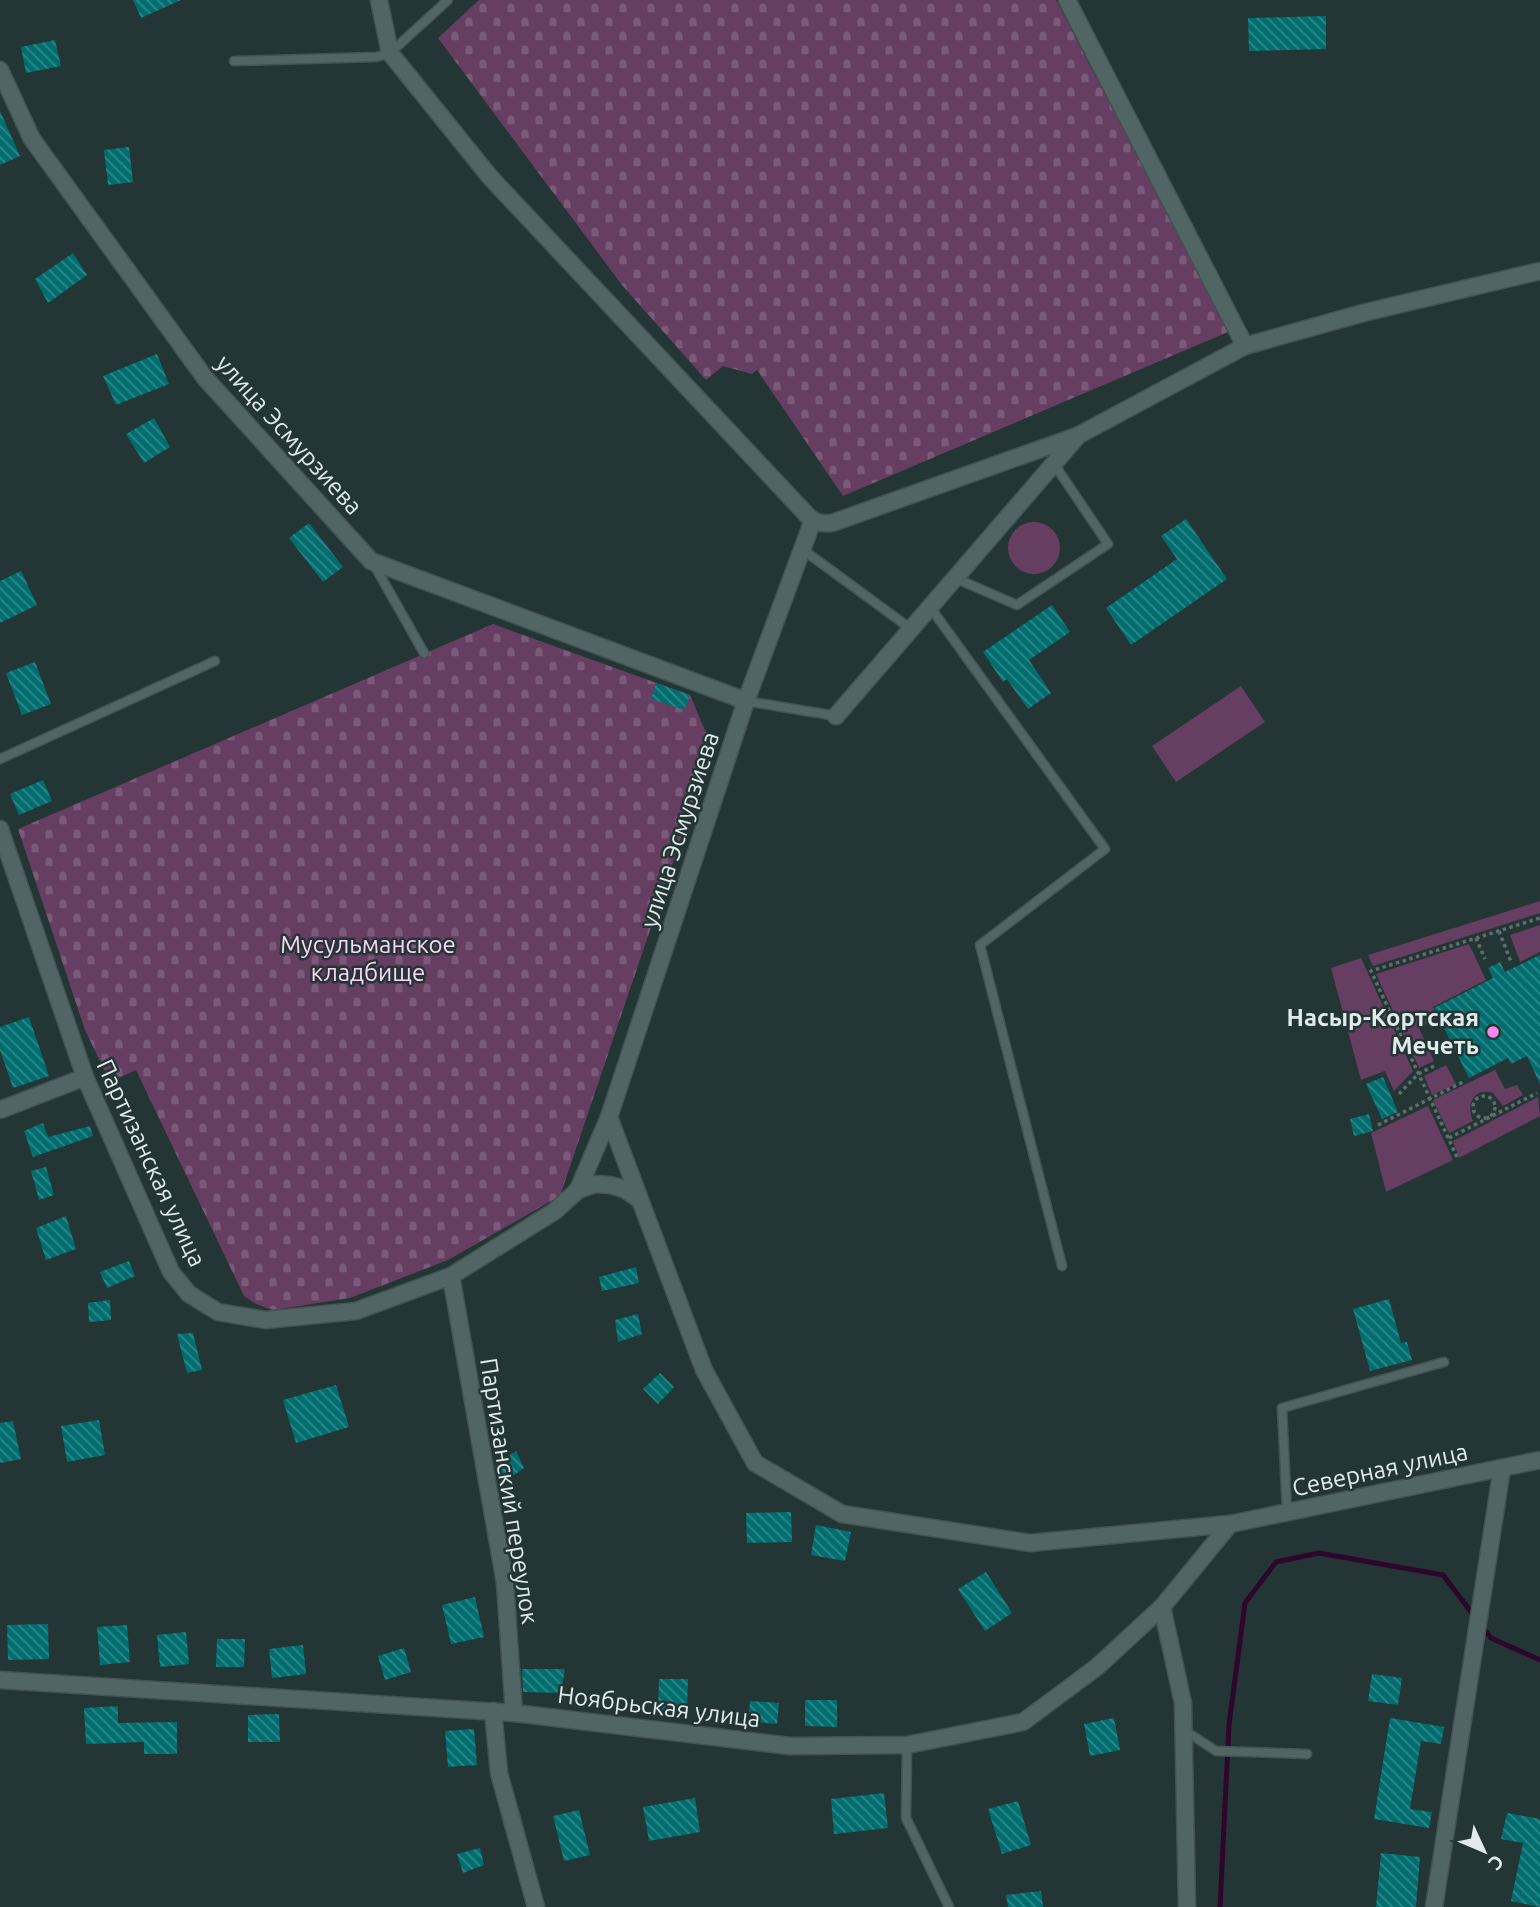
<svg xmlns="http://www.w3.org/2000/svg" width="1540" height="1907" viewBox="0 0 1540 1907" font-family="Ubuntu,sans-serif">
	<style>
		.green { fill: #653e62 }
		.cemetery { fill: url(#cemetery-stones) }
		.lines { fill: none; stroke-linecap: round; stroke-linejoin: round }
		.stream { stroke: #2d062c; stroke-width: 5 }
		.building { fill: url(#building-back-hatch) }
		.lane-casing { stroke: #435353; stroke-width: 11 }
		.street-casing { stroke: #435353; stroke-width: 19 }
		.path { stroke: #5e6d6d; stroke-width: 3.5; stroke-dasharray: 3.5 3.5; stroke-linecap: butt }
		.lane { stroke: #526565; stroke-width: 8 }
		.street { stroke: #526565; stroke-width: 16 }
		.poi-dot { fill: #f589ef; stroke: #243535; stroke-width: 2.5 }
		.labels { text-anchor: middle; stroke-width: 5; stroke-linejoin: round; paint-order: stroke }
		.street-label { font-size: 24px; fill: #e1ebeb; stroke: #243535 }
		.park-label { font-size: 24px; fill: #fdd3f9; stroke: #243535 }
		.poi-label { font-size: 24px; font-weight: bold; fill: #e1ebeb; stroke: #243535; text-anchor: end }
	</style>
	<defs>
		<pattern id="cemetery-stones" width="16" height="16" patternUnits="userSpaceOnUse" patternTransform="scale(1.75)"><rect width="16" height="16" fill="#653e62"/><path d="M2 7V4a2 2 0 0 1 4 0v3zM10 15v-3a2 2 0 0 1 4 0v3z" fill="#7b5a79"/></pattern>
		<pattern id="building-back-hatch" width="6" height="6" patternUnits="userSpaceOnUse" patternTransform="scale(1.75)"><rect width="6" height="6" fill="#006d6e"/><path d="M-1 5l2 2M0 0l6 6M5-1l2 2" fill="none" stroke="#31898a"/></pattern>
	</defs>
	<rect width="100%" height="100%" fill="#243535"/>
	<g class="green">
		<circle cx="1034" cy="548" r="26"/>
		<polygon points="1241,686 1265,722 1176,782 1152,746"/>
		<polygon points="1540,901 1540,913 1373,966 1368,955"/>
		<polygon points="1540,925 1540,952 1520,962 1510,935"/>
		<polygon points="1469,944 1486,980 1433,1007 1437,1018 1419,1028 1434,1061 1419,1068 1376,974"/>
		<polygon points="1361,958 1413,1071 1394,1091 1385,1071 1361,1080 1331,968"/>
		<polygon points="1446,1065 1456,1084 1432,1095 1424,1076"/>
		<path d="M1495,1070l10,19 12,-4 6,10 -20,11 -10,-13c-20,-6 -27,12 -20,28l-24,12 -16,-33z"/>
		<polygon points="1538,1097 1540,1116 1459,1158 1453,1141"/>
		<polygon points="1428,1106 1453,1160 1386,1192 1371,1133"/>
	</g>
	<g class="cemetery">
		<polygon points="479,0 1056,0 1228,332 843,496 757,370 752,374 723,366 706,380 622,285 438,38"/>
		<polygon points="493,624 690,695 712,747 560,1196 448,1260 350,1298 273,1310 256,1304 244,1296 136,1070 110,1082 85,1030 18,829"/>
	</g>
	<g class="lines">
		<g class="stream">
			<polyline points="1481,1625 1491,1638 1540,1660"/>
			<polyline points="1220,1907 1229,1725 1245,1603 1276,1562 1319,1553 1443,1575 1475,1617"/>
		</g>
	</g>
	<g class="building">
		<polygon points="133,0 181,0 141,18"/>
		<polygon points="1326,16 1326,49 1249,51 1248,18"/>
		<polygon points="55,40 61,66 26,73 21,47"/>
		<polygon points="0,111 20,156 0,165"/>
		<polygon points="129,147 133,182 108,185 104,150"/>
		<polygon points="73,253 87,275 48,303 35,279"/>
		<polygon points="157,354 169,384 116,405 103,376"/>
		<polygon points="154,418 170,447 144,463 126,434"/>
		<polygon points="1186,519 1227,579 1131,645 1106,608 1177,559 1161,536"/>
		<polygon points="309,523 343,567 323,582 289,538"/>
		<polygon points="21,571 37,605 0,623 0,581"/>
		<polygon points="1052,605 1070,632 1029,660 1051,693 1028,709 1007,679 1003,682 983,652"/>
		<polygon points="35,662 51,704 22,715 6,673"/>
		<polygon points="656,683 690,695 684,710 651,699"/>
		<polygon points="43,780 52,801 19,815 10,794"/>
		<polygon points="1540,955 1540,1084 1527,1056 1511,1064 1508,1058 1469,1078 1434,1008 1493,978 1488,968 1500,962 1505,972"/>
		<polygon points="29,1017 49,1076 13,1088 0,1050 0,1027"/>
		<polygon points="1383,1077 1398,1112 1382,1119 1366,1084"/>
		<polygon points="1369,1114 1373,1131 1354,1136 1350,1119"/>
		<polygon points="43,1123 48,1137 90,1126 93,1136 33,1157 24,1131"/>
		<polygon points="46,1167 54,1195 39,1200 31,1171"/>
		<polygon points="66,1216 76,1249 46,1260 36,1228"/>
		<polygon points="129,1261 135,1276 107,1288 100,1272"/>
		<polygon points="636,1267 639,1283 602,1291 599,1277"/>
		<polygon points="1389,1299 1401,1343 1407,1342 1412,1360 1370,1371 1353,1309"/>
		<polygon points="110,1300 111,1320 89,1322 88,1303"/>
		<polygon points="638,1314 642,1334 618,1342 615,1320"/>
		<polygon points="193,1333 202,1370 187,1373 177,1334"/>
		<polygon points="660,1373 674,1387 658,1404 643,1389"/>
		<polygon points="336,1385 349,1427 296,1443 283,1400"/>
		<polygon points="99,1420 105,1455 67,1462 61,1426"/>
		<polygon points="13,1421 21,1459 0,1463 0,1423"/>
		<polygon points="516,1451 524,1468 500,1485 495,1466"/>
		<polygon points="791,1512 792,1542 747,1543 746,1513"/>
		<polygon points="816,1525 851,1532 845,1561 811,1555"/>
		<polygon points="986,1572 1012,1613 985,1631 958,1589"/>
		<polygon points="475,1597 484,1637 451,1644 442,1605"/>
		<polygon points="48,1624 49,1659 8,1660 7,1625"/>
		<polygon points="127,1625 130,1662 100,1665 97,1627"/>
		<polygon points="186,1632 189,1664 160,1667 157,1635"/>
		<polygon points="217,1639 245,1639 244,1667 216,1667"/>
		<polygon points="303,1645 306,1674 272,1678 269,1649"/>
		<polygon points="404,1648 411,1672 385,1680 378,1656"/>
		<polygon points="522,1669 565,1669 561,1693 523,1692"/>
		<polygon points="1372,1674 1402,1678 1398,1705 1368,1701"/>
		<polygon points="659,1679 688,1679 687,1712 658,1712"/>
		<polygon points="805,1700 837,1700 837,1727 805,1726"/>
		<polygon points="750,1701 779,1703 777,1724 748,1721"/>
		<polygon points="118,1706 118,1723 177,1722 177,1754 144,1754 144,1742 86,1744 84,1708"/>
		<polygon points="279,1714 280,1742 248,1742 248,1715"/>
		<polygon points="1114,1718 1120,1750 1090,1756 1084,1724"/>
		<polygon points="1390,1718 1444,1727 1441,1744 1421,1741 1410,1809 1432,1812 1429,1828 1374,1819"/>
		<polygon points="474,1729 477,1765 448,1767 445,1731"/>
		<polygon points="884,1793 888,1828 834,1834 831,1799"/>
		<polygon points="695,1798 700,1832 649,1841 643,1807"/>
		<polygon points="1018,1801 1031,1845 1002,1854 988,1809"/>
		<polygon points="579,1810 590,1855 564,1861 553,1816"/>
		<polygon points="1507,1813 1540,1819 1540,1907 1511,1901 1523,1843 1501,1839"/>
		<polygon points="480,1848 484,1865 463,1873 457,1854"/>
		<polygon points="1381,1853 1420,1857 1416,1907 1376,1907"/>
		<polygon points="1041,1891 1043,1907 1008,1907 1006,1895"/>
	</g>
	<g class="lines">
		<g class="lane-casing">
			<g id="lane">
				<polyline points="234,61 376,57 390,53 448,0"/>
				<polyline points="802,549 911,629"/>
				<polyline points="373,563 424,653"/>
				<polyline points="955,578 1017,605 1108,544 1054,464"/>
				<polyline points="930,607 1105,849 980,945 1062,1266"/>
				<polyline points="746,701 836,716"/>
				<polyline points="0,759 215,661"/>
				<polyline points="1287,1512 1282,1408 1444,1362"/>
				<polyline points="1184,1730 1216,1751 1307,1754"/>
				<polyline points="907,1745 906,1818 949,1907"/>
			</g>
		</g>
		<g class="street-casing">
			<g id="street">
				<path d="M379,0l11,53 100,124 317,338c8,8 14,9 25,8l245,-87 168,-90 118,-33 177,-42"/>
				<polyline points="1067,0 1245,346"/>
				<polyline points="0,70 32,139 205,378 371,561 746,701"/>
				<polyline points="813,520 746,701 609,1117 704,1370 755,1463 842,1514 1030,1543 1230,1524 1540,1460"/>
				<polyline points="836,716 1076,438"/>
				<polyline points="0,829 85,1077 171,1272 189,1294 218,1312 266,1320 356,1311 451,1276 555,1211 578,1190 595,1184 610,1185 624,1189 640,1200"/>
				<polyline points="0,1110 85,1077"/>
				<polyline points="578,1190 609,1117"/>
				<polyline points="451,1276 505,1583 514,1713"/>
				<polyline points="1162,1607 1183,1703 1187,1907"/>
				<polyline points="0,1680 514,1713 790,1746 907,1745 1023,1722 1097,1667 1162,1607 1230,1524"/>
				<polyline points="493,1711 499,1773 536,1907"/>
				<polyline points="1434,1907 1502,1468"/>
			</g>
		</g>
		<g class="path">
			<polyline points="1499,931 1511,962"/>
			<polyline points="1476,938 1485,959"/>
			<polyline points="1399,1094 1418,1074 1436,1065"/>
			<circle cx="1484" cy="1107" r="11"/>
			<polyline points="1378,1125 1463,1082"/>
			<polyline points="1449,1138 1537,1093"/>
			<polyline points="1457,1157 1371,971 1540,918"/>
		</g>
		<use href="#lane" class="lane"/>
		<use href="#street" class="street"/>
	</g>
	<circle class="poi-dot" cx="1493" cy="1032" r="7"/>
	<g class="labels">
		<g class="street-label">
			<text transform="translate(289 435) rotate(48)" y="8">улица Эсмурзиева</text>
			<text transform="translate(680 830) rotate(-72)" y="8">улица Эсмурзиева</text>
			<text transform="translate(151 1163) rotate(65)" y="8">Партизанская улица</text>
			<text transform="translate(1380 1470) rotate(-12)" y="8">Северная улица</text>
			<text transform="translate(509 1491) rotate(81)" y="8">Партизанский переулок</text>
			<text transform="translate(659 1707) rotate(7)" y="8">Ноябрьская улица</text>
		</g>
		<g class="park-label">
			<text x="368" y="953">Мусульманское<tspan x="368" dy="28">кладбище</tspan></text>
		</g>
		<g class="poi-label">
			<text x="1479" y="1026">Насыр-Кортская<tspan x="1479" dy="28">Мечеть</tspan></text>
		</g>
	</g>
	<g transform="translate(1484 1851) rotate(134)" stroke="#243535" stroke-width="5" paint-order="stroke">
	<path d="M0-5L12 26L0 18L-12 26Z" fill="#e1ebeb"/>
	<text y="-10" font-size="19" font-weight="bold" text-anchor="middle" fill="#e1ebeb">С</text>
	</g>
</svg>
